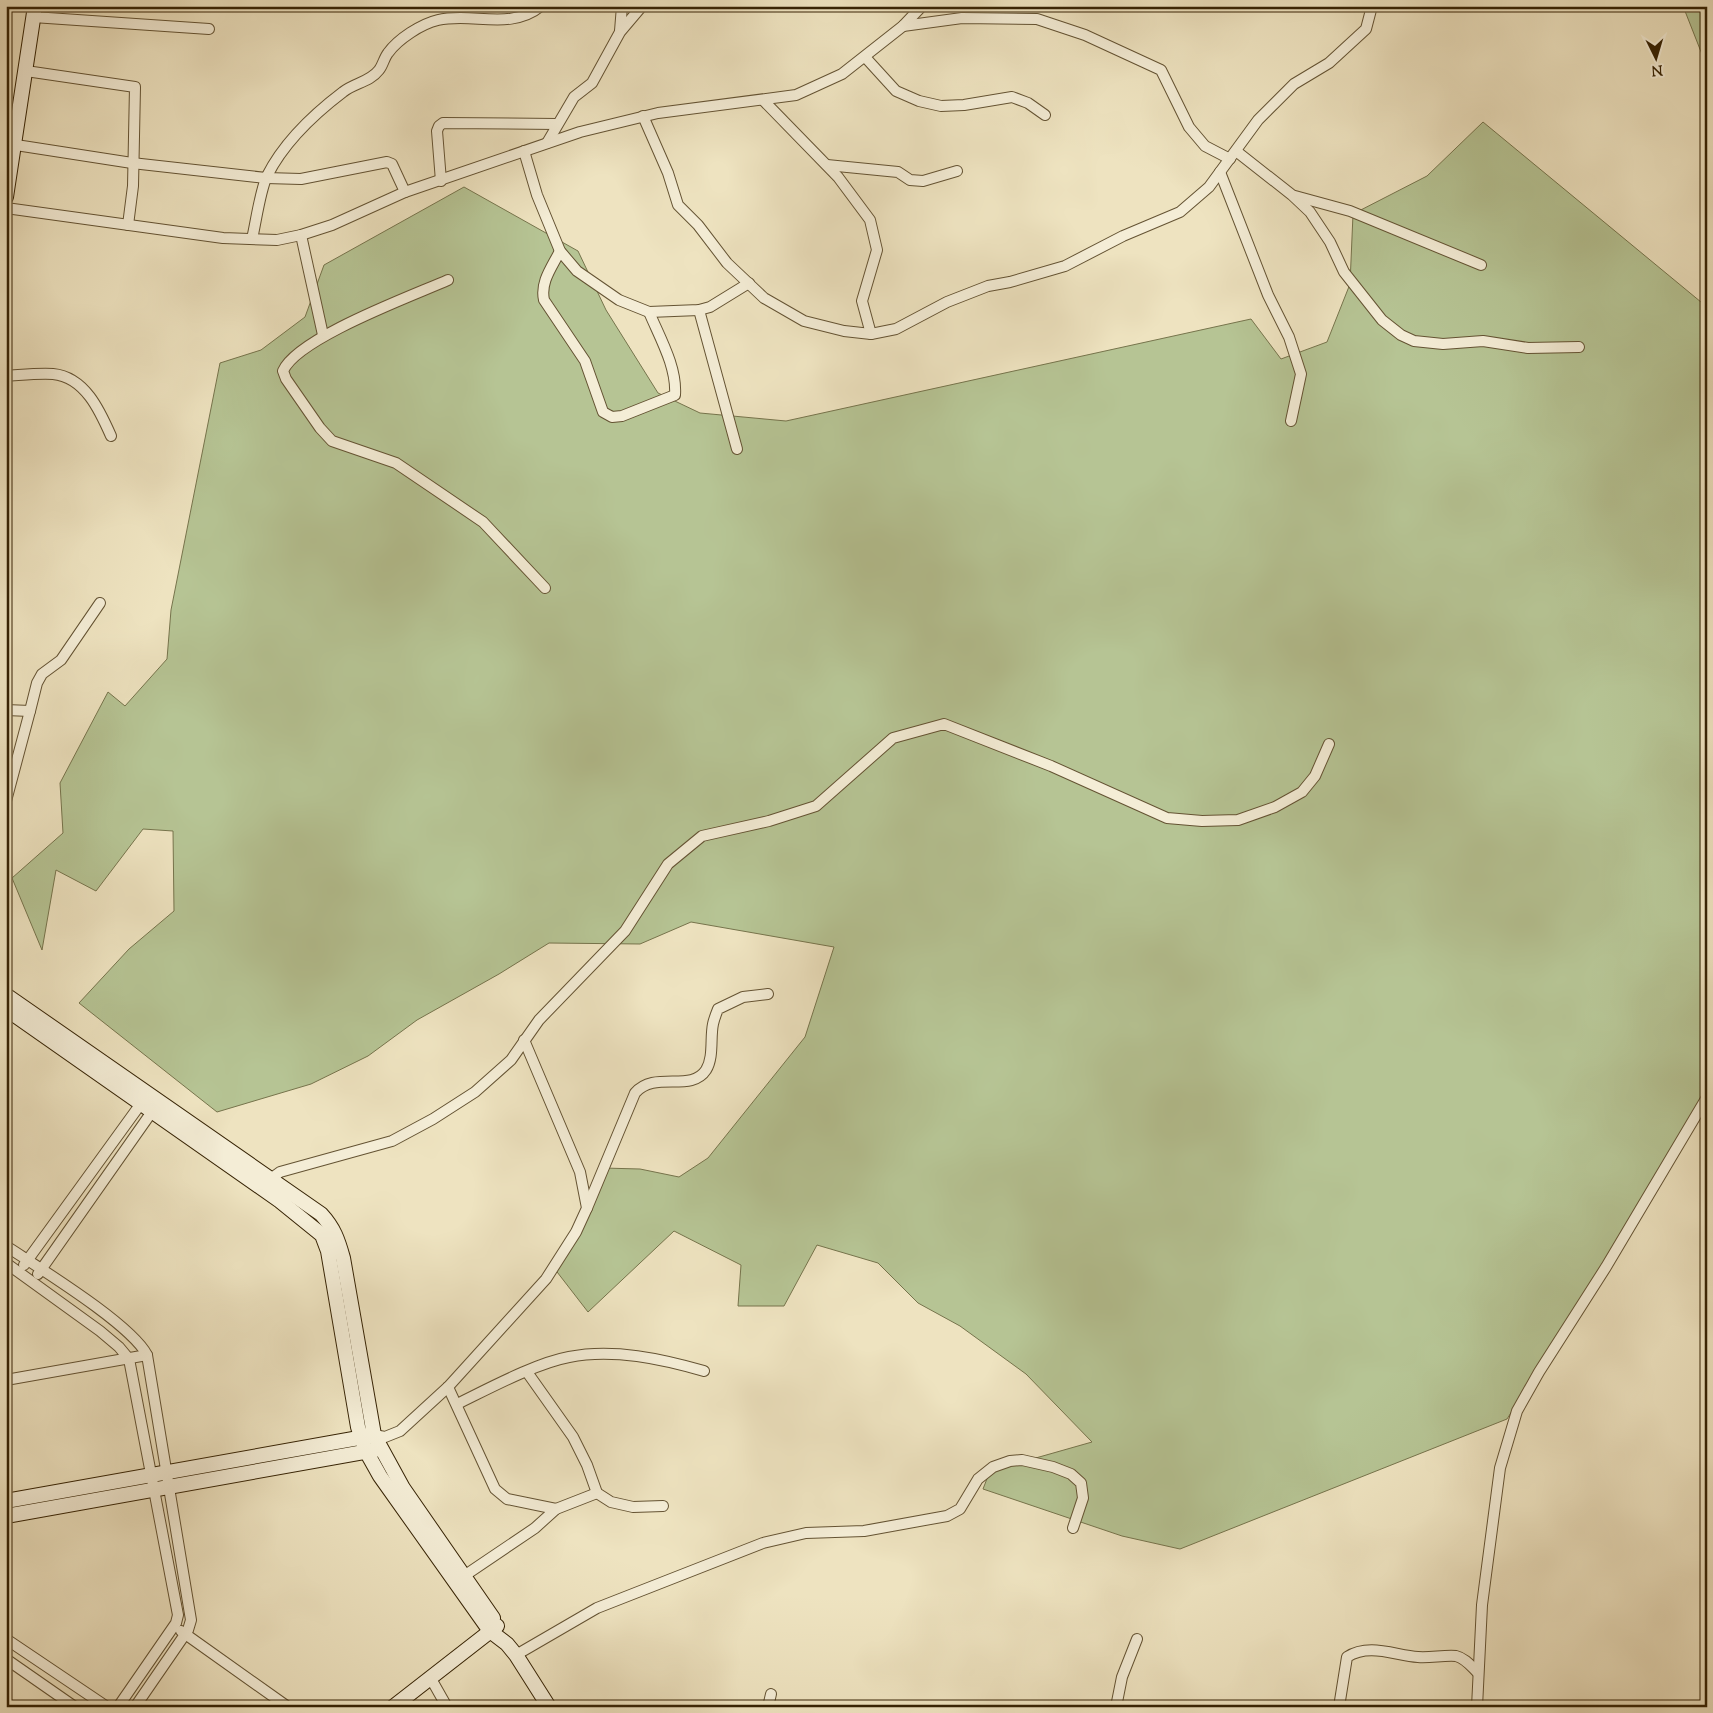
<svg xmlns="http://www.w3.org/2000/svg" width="1713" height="1713" viewBox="0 0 1713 1713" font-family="'Sorts Mill Goudy',serif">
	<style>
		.green { fill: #b6c494; stroke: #76744c }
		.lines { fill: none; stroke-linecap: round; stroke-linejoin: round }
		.street-casing { stroke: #645333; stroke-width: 12 }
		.secondary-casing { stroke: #362304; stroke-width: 16 }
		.street { stroke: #f4edd6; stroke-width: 10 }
		.secondary { stroke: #f4edd6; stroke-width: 14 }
	</style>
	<rect width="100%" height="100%" fill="#eee3c0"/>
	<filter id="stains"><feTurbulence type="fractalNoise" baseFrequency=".004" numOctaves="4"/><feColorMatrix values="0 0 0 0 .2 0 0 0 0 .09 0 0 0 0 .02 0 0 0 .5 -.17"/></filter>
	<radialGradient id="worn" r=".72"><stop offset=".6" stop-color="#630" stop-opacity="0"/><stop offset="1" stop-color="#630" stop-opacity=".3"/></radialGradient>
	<g class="green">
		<polygon points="1683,6 1707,6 1707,67"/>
		<polygon points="1483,122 1707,307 1707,1108 1507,1419 1180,1549 1122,1536 983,1489 990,1471 1092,1442 1026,1374 960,1326 918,1303 878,1263 817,1245 784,1306 738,1306 741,1265 674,1231 588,1312 554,1268 603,1168 640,1169 679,1177 708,1158 805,1037 834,947 691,922 640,944 549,943 499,974 417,1020 368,1056 311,1084 217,1112 79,1003 129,949 174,911 173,831 143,829 96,891 56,870 42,950 12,878 63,833 60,783 108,692 125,706 167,659 171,610 220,363 261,350 305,317 324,265 464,187 578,251 606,310 658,393 700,413 786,421 1251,319 1281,359 1327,342 1350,284 1353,214 1427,176"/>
	</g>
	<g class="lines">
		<g class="street-casing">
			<g id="street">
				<polyline points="33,17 209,29"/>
				<polyline points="903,26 962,18 1037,19 1085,35 1161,70 1189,127 1205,146 1230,159"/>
				<polyline points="620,31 622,6"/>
				<polyline points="865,57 896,91 919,101 941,106 964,105 1012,97 1028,103 1045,115"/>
				<polyline points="26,71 135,87 133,186 128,225"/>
				<polyline points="763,100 838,177 870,220 877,250 862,301 871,334"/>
				<polyline points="643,116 668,173 678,205 698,225 727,263 764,298 804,321 844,331 871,334 896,329 947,302 988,286 1010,282 1065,266 1123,236 1180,212 1209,187 1258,120 1294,84 1329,63 1366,29 1372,6"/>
				<polyline points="547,143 574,97 592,83 620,32 642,6"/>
				<polyline points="16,145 132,163 266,178 301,179 387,162 392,164 405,192"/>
				<polyline points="524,151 537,195 560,251 577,271 619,300 649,312 699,310 710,307 749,283"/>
				<polyline points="1236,151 1292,195 1310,212 1330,242 1344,272 1382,320 1401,335 1414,341 1443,344 1483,341 1528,348 1579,347"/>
				<polyline points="827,165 898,172 910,180 923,181 957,171"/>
				<polyline points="1220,172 1268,295 1289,337 1301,374 1291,421"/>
				<polyline points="441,181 437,131 439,126 443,123 557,124"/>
				<polyline points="1295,196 1350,211 1481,265"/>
				<polyline points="6,208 223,238 277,240 301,235 332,225 405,192 580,132 658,113 796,95 842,74 903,26 922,6"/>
				<polyline points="301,235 323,335"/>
				<path d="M252,239c4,-17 8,-48 15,-63 16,-32 47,-62 76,-84 11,-9 27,-10 36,-22 4,-5 5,-12 9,-17 10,-14 33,-29 50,-33 34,-8 73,11 103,-14"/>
				<path d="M560,251c-8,16 -20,31 -16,49l41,61 18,51 9,5 10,-1 53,-21c2,-28 -15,-57 -26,-83"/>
				<path d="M448,280c-36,16 -151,58 -165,91l3,8 34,49 12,13 64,22 87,59 62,66"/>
				<polyline points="699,310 737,449"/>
				<path d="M6,376c16,-1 32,-3 47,-2 32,3 47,37 58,62"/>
				<polyline points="6,710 30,711 6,801"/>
				<polyline points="30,711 37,683 42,674 61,660 100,603"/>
				<polyline points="265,1183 280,1172 392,1141 433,1119 475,1092 511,1060 539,1020 625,931 668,864 702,836 769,821 816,806 893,738 944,724 1051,766 1167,818 1202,821 1238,820 1275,807 1302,792 1315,776 1329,744"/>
				<path d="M587,1208l48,-115c20,-23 56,0 71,-23 8,-13 4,-32 7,-46 1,-5 3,-10 5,-15l25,-12 25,-3"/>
				<path d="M6,1246c33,22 125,78 141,109l44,265 -3,10 -53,77"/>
				<polyline points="6,1263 100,1331 119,1347 129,1359 178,1615 176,1623 118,1707"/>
				<polyline points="24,1265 145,1098"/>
				<polyline points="38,1274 156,1106"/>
				<polyline points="527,1372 573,1437 587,1465 597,1493 611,1502 633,1507 663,1506"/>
				<polyline points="6,1380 147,1355"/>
				<polyline points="448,1387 495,1489 507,1499 556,1509"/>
				<path d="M457,1404c31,-15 79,-41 112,-47 44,-9 93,2 135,14"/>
				<polyline points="374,1435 385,1437 400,1431 448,1387 546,1279 576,1232 587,1208 580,1172 524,1040"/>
				<polyline points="464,1576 535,1528 556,1509 597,1493"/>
				<polyline points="181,1631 288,1707"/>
				<polyline points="6,1639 107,1707"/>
				<polyline points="516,1655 597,1608 763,1543 806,1533 864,1531 947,1516 960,1509 978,1479 993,1467 1010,1461 1022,1460 1053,1467 1071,1474 1081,1483 1083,1498 1073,1528"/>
				<polyline points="6,1659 75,1707"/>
				<polyline points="430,1677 447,1707"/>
				<polyline points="768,1707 771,1694"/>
				<polyline points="1116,1707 1122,1677 1137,1639"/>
				<path d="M1339,1707l8,-50c22,-14 47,-2 71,0 12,1 26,-2 38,-1 9,2 15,10 21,16"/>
				<polyline points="1477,1707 1482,1605 1500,1468 1517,1411 1539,1372 1606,1267 1707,1097"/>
			</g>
		</g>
		<g class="secondary-casing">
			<g id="secondary">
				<polyline points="6,197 35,6"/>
				<path d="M6,995l315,219c13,14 17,26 22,44l31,177 29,53 90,130"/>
				<polyline points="6,1009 280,1201 322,1235 328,1251 358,1427 366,1451 380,1476 490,1631 507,1644 516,1655 549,1707"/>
				<polyline points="6,1501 370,1436"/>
				<polyline points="6,1516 375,1450"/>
				<polyline points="393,1707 497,1626"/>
			</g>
		</g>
		<use href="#street" class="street"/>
		<use href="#secondary" class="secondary"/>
	</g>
	<rect width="1713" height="1713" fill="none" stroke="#eee3c0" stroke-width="25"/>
	<rect x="8" y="8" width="1698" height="1698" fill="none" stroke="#362304" stroke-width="2.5"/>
	<rect x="12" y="12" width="1688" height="1688" fill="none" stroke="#362304"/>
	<g transform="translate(1656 58) rotate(175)" stroke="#f4edd6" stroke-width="4" paint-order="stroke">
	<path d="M0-4L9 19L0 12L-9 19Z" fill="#362304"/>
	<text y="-8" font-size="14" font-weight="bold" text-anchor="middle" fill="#362304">N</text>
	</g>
	<rect width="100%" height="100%" filter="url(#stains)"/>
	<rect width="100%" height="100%" fill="url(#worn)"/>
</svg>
